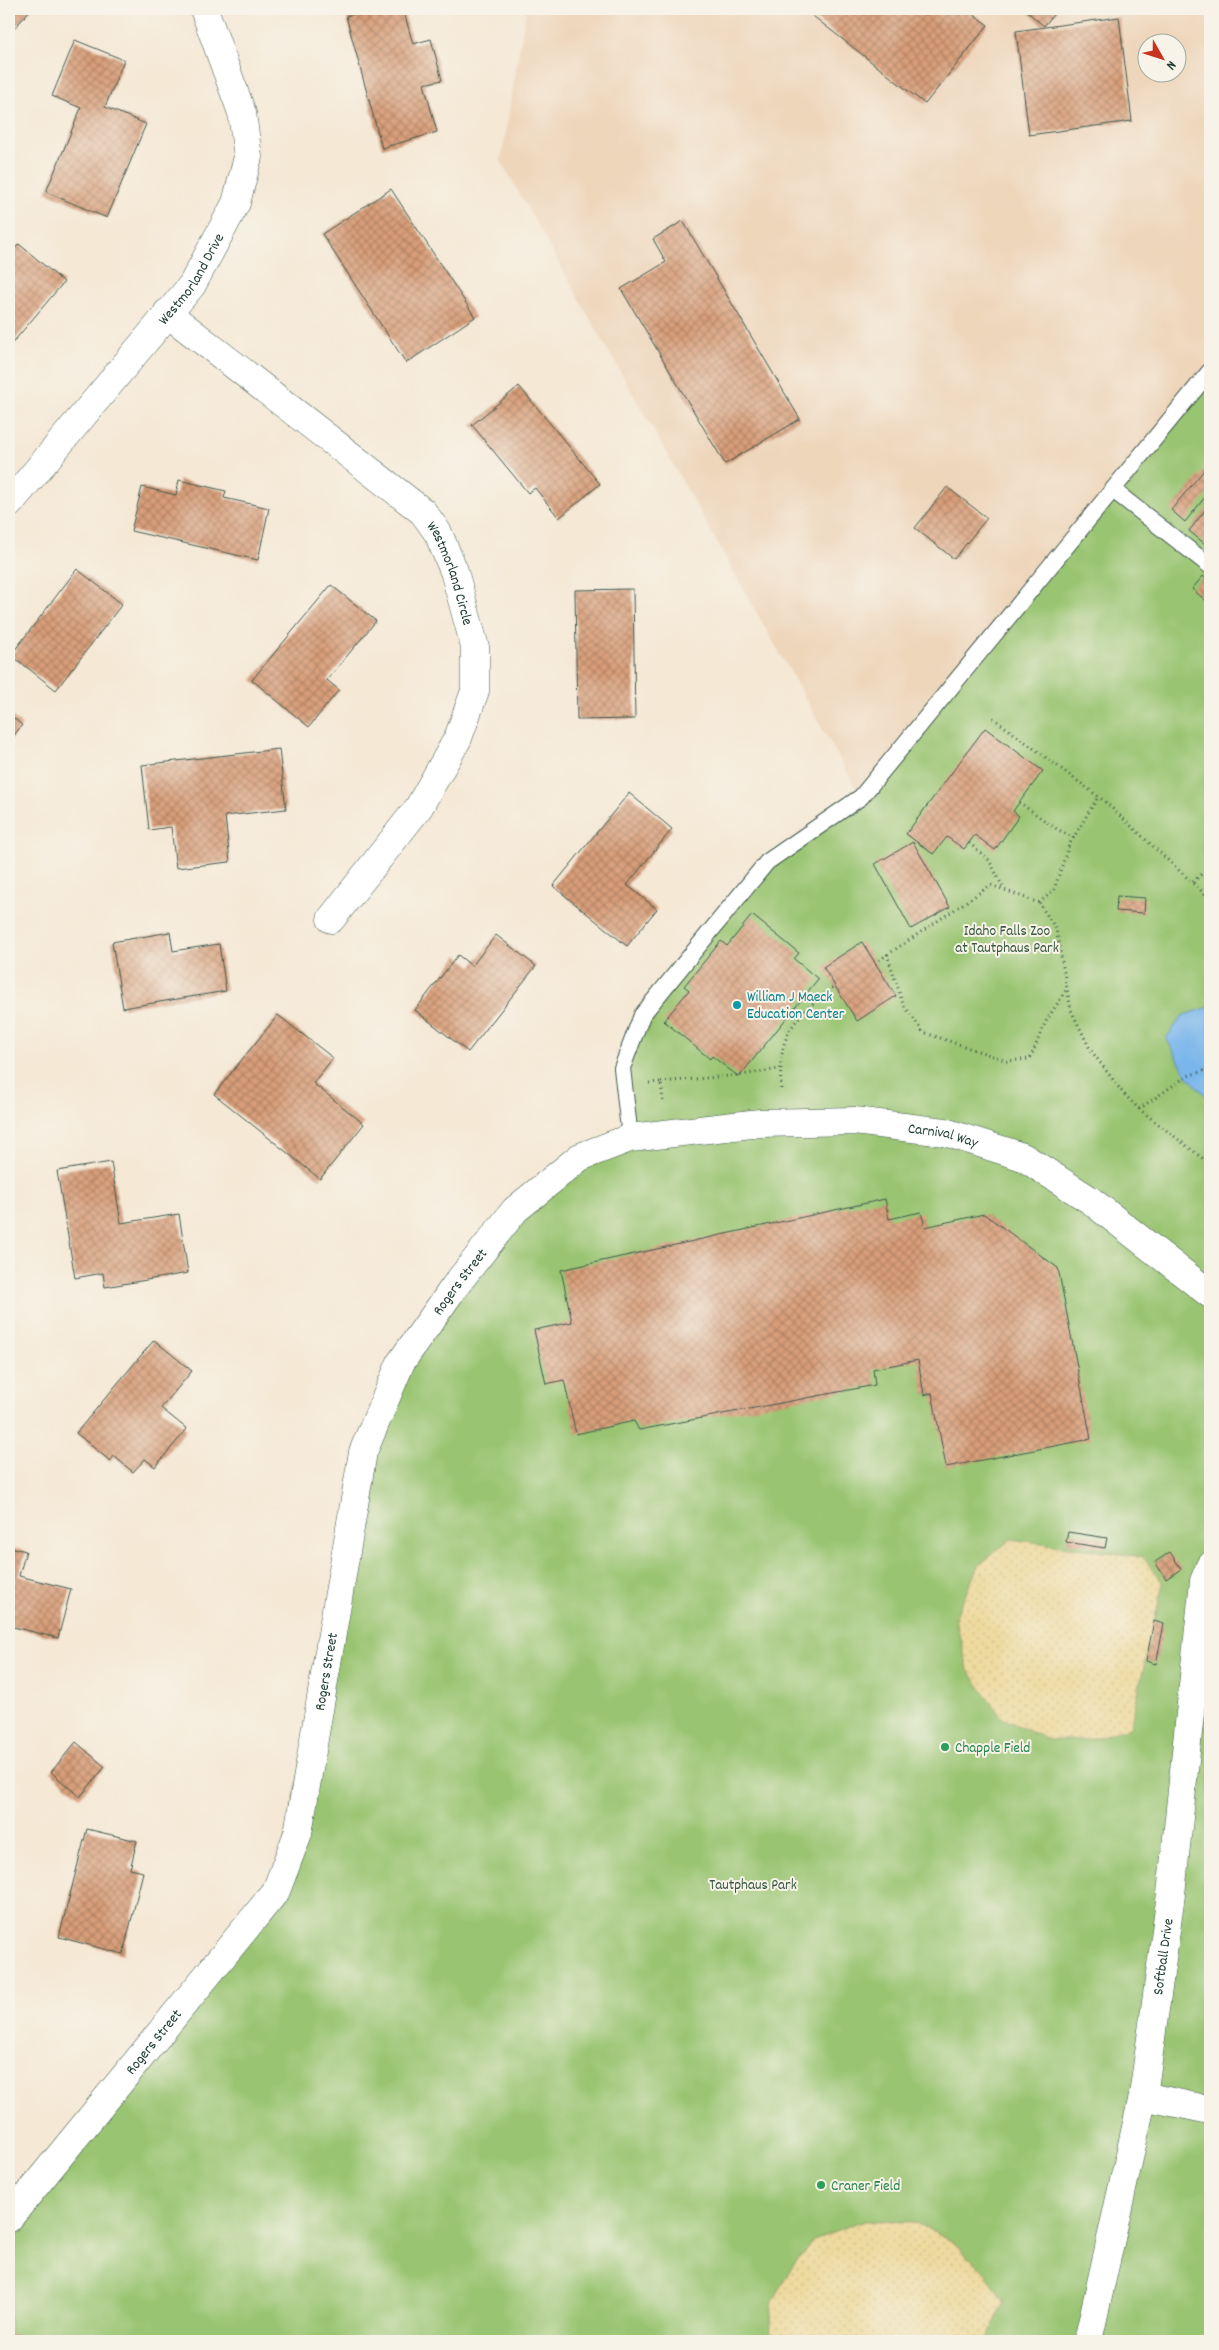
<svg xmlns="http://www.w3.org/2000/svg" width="1219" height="2350" viewBox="0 0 1219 2350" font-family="Dekko,sans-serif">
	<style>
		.built { fill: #eed6bb; fill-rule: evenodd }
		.green { fill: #99c471; stroke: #5c8052 }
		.sand { fill: url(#sand-dots); stroke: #868c69 }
		.water { fill: #7ab6ec; stroke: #4c7a90 }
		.building { fill: url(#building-cross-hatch) }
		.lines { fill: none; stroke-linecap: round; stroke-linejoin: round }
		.service-casing { stroke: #3f574c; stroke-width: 18 }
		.minor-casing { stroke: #3f574c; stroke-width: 29 }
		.path { stroke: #3f574c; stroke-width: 3; stroke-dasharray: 1 4; stroke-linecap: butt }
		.service { stroke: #fff; stroke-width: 16 }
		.minor { stroke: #fff; stroke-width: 28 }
		.culture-dot { fill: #0f9aa8; stroke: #f7f3e8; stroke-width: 2 }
		.leisure-dot { fill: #2e9e5b; stroke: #f7f3e8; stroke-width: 2 }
		.labels { text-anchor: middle; stroke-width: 4; stroke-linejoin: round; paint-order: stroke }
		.street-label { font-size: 15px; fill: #1f3d34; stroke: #f7f3e8 }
		.park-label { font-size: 15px; fill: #375840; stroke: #f7f3e8 }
		.culture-label { font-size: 15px; fill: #0d838f; stroke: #f7f3e8; text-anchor: start }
		.leisure-label { font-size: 15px; fill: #27864d; stroke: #f7f3e8; text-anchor: start }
	</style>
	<defs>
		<pattern id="sand-dots" width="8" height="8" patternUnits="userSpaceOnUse" patternTransform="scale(1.25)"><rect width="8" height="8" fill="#eeda9e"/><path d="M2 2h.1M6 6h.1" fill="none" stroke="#ccbc89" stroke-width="1.8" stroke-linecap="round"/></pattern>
		<pattern id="building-cross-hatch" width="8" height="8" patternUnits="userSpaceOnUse" patternTransform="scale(1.25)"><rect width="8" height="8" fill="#d99e79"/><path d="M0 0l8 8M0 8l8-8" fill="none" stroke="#af8264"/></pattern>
	</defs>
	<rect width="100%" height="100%" fill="#f7f3e8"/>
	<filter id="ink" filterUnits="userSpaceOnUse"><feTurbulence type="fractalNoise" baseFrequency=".02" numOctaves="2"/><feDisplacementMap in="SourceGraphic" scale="10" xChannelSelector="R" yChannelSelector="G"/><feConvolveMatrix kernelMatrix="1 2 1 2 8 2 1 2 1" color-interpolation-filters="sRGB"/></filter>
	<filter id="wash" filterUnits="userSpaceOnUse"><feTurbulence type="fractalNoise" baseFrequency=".0096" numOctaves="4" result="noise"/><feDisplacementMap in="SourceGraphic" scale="20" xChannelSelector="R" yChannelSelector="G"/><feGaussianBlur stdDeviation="1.12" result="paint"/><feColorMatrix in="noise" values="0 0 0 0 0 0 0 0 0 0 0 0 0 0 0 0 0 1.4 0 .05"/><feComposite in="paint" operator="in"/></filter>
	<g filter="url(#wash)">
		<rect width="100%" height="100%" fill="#f5e8d5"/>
		<path class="built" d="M526,9h684v362l-349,426 -360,-636zM1146,42h30v30h-30z"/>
		<polygon class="green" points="1210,371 1210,2341 9,2341 9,2218 276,1891 363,1452 401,1362 515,1210 630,1138 622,1068 642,1015 767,862 861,797"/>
		<g class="sand">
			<polygon points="1011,1539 1143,1557 1163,1583 1130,1728 1088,1740 1048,1740 1002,1718 968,1670 955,1618 978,1566"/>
			<polygon points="864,2221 914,2222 953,2242 986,2273 1004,2303 986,2341 770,2341 772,2303 791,2268 814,2240"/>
		</g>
		<polygon class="water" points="1210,1007 1210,1100 1187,1076 1166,1038 1183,1015"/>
		<g id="blocks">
			<g class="building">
				<polygon points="9,9 31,9 13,30 9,27"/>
				<polygon points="373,9 403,9 413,44 431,39 442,80 424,84 437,132 382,148 346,16"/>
				<polygon points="804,9 966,9 988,25 925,104"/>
				<polygon points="1024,9 1058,9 1044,26"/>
				<polygon points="1119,17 1132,121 1029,135 1016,31"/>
				<polygon points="75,40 124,60 105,107 146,124 107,218 46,192 81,108 52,96"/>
				<polygon points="391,189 475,317 406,363 322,234"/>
				<polygon points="683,221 800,419 725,464 621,289 666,262 653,239"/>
				<polygon points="19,244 64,282 9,347 9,256"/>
				<polygon points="519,386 600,484 559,518 535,488 528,493 472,425"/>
				<polygon points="1210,463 1210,491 1185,522 1171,510"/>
				<polygon points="179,480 226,491 224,498 269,508 258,560 131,531 142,487 176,495"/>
				<polygon points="947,487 987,518 954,559 915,528"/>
				<polygon points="1210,504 1210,548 1189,531"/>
				<polygon points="77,569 122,604 56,690 11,655"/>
				<polygon points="1203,576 1210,582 1210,604 1192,589"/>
				<polygon points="331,585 376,621 327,680 339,690 309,727 252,680"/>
				<polygon points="633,589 635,719 577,720 575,590"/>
				<polygon points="9,714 22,725 9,742"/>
				<polygon points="985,728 1043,771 1013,811 1019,816 995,850 975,835 964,849 947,837 933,854 906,834"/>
				<polygon points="279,749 286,809 225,816 230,862 176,868 171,827 149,830 142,765"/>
				<polygon points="629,793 672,829 627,885 657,909 627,946 553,886"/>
				<polygon points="913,842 950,907 911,929 875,864"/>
				<polygon points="1117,896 1145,898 1144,913 1116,911"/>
				<polygon points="752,915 799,953 794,959 818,979 739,1077 712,1056 710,1059 664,1021 689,990 684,986 721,941 727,946"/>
				<polygon points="170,932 173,951 219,944 226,991 123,1008 112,942"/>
				<polygon points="496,935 536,966 468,1052 415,1010 458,955 472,966"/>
				<polygon points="862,942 896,996 857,1021 823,967"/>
				<polygon points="278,1015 333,1058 313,1083 364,1124 320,1179 214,1094"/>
				<polygon points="111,1162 121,1223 179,1214 188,1273 105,1287 103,1273 75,1278 57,1171"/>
				<polygon points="885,1199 889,1219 921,1212 925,1227 984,1214 1058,1268 1091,1439 946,1467 932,1393 924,1395 918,1360 873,1369 875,1385 639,1430 634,1421 576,1434 564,1380 546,1384 534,1330 572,1322 561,1270"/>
				<polygon points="154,1340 192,1371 161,1408 187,1429 155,1467 145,1459 133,1472 114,1456 110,1461 76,1433"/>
				<polygon points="1068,1532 1107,1538 1105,1548 1066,1542"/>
				<polygon points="9,1547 26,1551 19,1576 71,1589 58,1638 9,1626"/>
				<polygon points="1170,1552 1181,1569 1166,1579 1155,1562"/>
				<polygon points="1154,1621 1164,1624 1156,1664 1146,1661"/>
				<polygon points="76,1742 105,1767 80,1797 51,1772"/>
				<polygon points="87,1829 137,1841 130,1869 143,1872 123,1954 59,1937"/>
				<polygon points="9,2334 48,2340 48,2341 9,2341"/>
			</g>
		</g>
	</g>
	<g filter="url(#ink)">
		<use href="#blocks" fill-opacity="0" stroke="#3f574c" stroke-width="1"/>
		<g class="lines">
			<g class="service-casing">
				<g id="service">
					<polyline points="1113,490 1210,566"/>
					<polyline points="630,1138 622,1068 642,1015 767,862 861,797 1210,371"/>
				</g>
			</g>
			<g class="minor-casing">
				<g id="minor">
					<path id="s1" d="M167,313l256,199 15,21 16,38 21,76v44l-17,47 -39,69 -88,112"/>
					<path id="s2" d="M9,504l183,-219 44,-82 12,-46 -6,-44 -38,-104"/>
					<polyline points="1143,2096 1210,2110"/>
					<path id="s3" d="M9,2218l267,-327 22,-58 65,-381 38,-90 54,-76 60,-76 65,-53 50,-19 130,-15 94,-2 91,11 78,25 67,43 120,94"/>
					<path id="s4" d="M1088,2341l55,-245 28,-202 33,-313 6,-15"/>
				</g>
			</g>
			<g class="path">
				<polyline points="993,718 1103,800 1210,899"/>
				<polyline points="1019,802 1055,828 1074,838"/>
				<polyline points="969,843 989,860 1004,889"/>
				<polyline points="1193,882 1210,866"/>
				<polyline points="1039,903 1054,890 1069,845 1098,797"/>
				<polyline points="887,954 903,1004 923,1032 1007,1061 1030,1059 1045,1023 1066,990"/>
				<polyline points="875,963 991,885 1039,903 1056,929 1071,1010 1090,1049 1123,1093 1139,1109 1210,1164"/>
				<polyline points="661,1082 741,1075 779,1069"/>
				<polyline points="649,1083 661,1082 663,1101"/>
				<path d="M781,1089c-3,-56 11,-70 54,-103"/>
				<polyline points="1139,1109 1187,1076 1210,1069"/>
			</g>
			<use href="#service" class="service"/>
			<use href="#minor" class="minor"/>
		</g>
	</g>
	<circle class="culture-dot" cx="737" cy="1005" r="5"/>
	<g class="leisure-dot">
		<circle cx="945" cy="1747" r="5"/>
		<circle cx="821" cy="2185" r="5"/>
	</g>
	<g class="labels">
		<g class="street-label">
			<text dy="5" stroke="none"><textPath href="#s2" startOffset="290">Westmorland Drive</textPath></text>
			<text dy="5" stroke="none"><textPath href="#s1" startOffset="392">Westmorland Circle</textPath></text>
			<text dy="5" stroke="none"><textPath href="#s3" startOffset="1611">Carnival Way</textPath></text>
			<text dy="5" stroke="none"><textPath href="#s3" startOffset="1068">Rogers Street</textPath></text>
			<text dy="5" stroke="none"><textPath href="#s3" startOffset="648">Rogers Street</textPath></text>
			<text dy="5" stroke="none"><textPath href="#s4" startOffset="392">Softball Drive</textPath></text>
			<text dy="5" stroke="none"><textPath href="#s3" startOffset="228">Rogers Street</textPath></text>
		</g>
		<g class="park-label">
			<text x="1007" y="935">Idaho Falls Zoo<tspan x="1007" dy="17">at Tautphaus Park</tspan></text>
			<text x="753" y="1889">Tautphaus Park</text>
		</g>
		<g class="culture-label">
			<text x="747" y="1001">William J Maeck<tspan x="747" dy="17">Education Center</tspan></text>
		</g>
		<g class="leisure-label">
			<text x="955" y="1752">Chapple Field</text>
			<text x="831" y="2190">Craner Field</text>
		</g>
	</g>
	<rect width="1219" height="2350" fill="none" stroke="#f7f3e8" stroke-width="30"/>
	<g transform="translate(1162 58) rotate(129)"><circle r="24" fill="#f7f3e8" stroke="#a1aaa0"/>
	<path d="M0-4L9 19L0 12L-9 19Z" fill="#c8321e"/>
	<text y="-8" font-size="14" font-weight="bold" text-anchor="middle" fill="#1f3d34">N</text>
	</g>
</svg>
